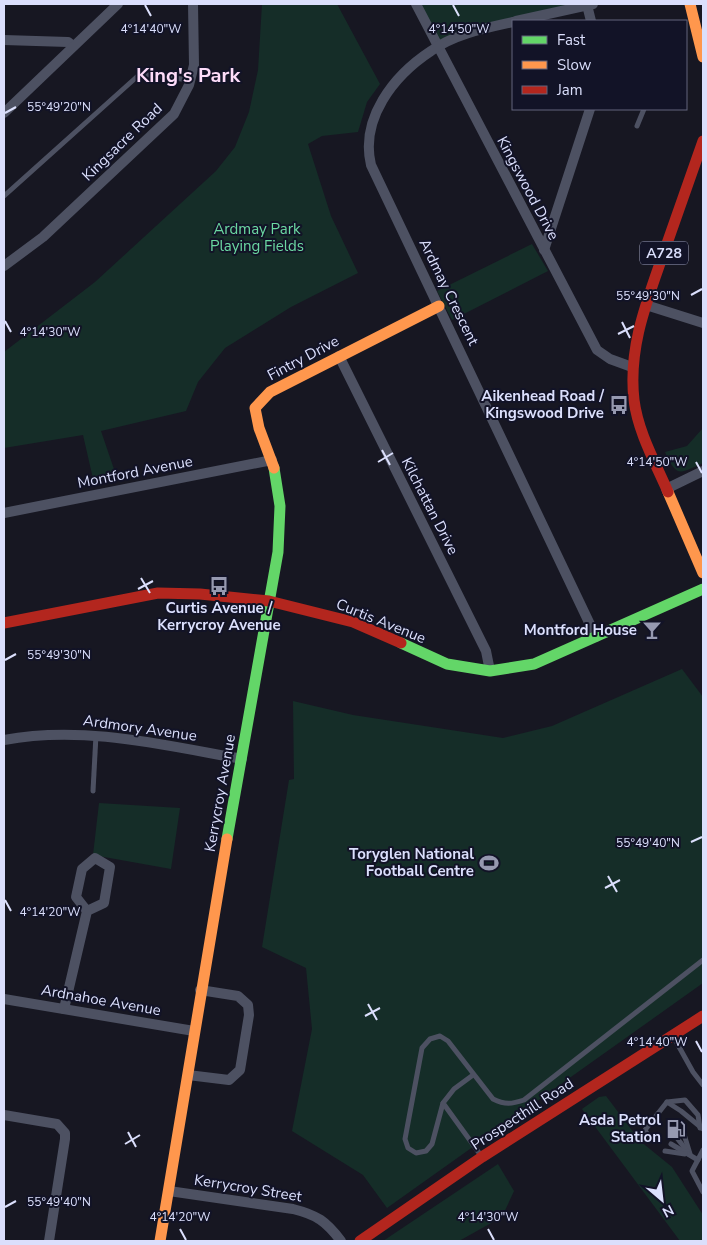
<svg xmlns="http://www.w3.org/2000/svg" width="707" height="1245" viewBox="0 0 707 1245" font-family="'Nunito Sans',sans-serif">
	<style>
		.green { fill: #152d28 }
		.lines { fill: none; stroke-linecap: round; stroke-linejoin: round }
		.lane { stroke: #4d5162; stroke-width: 5 }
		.street { stroke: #4d5162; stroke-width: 10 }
		.fast { stroke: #63d668; stroke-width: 11 }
		.slow { stroke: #ff974d; stroke-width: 11 }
		.jam { stroke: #b3261e; stroke-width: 11 }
		.ticks { fill: none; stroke: #dbdffc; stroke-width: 2 }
		.labels { text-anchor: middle; stroke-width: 4; stroke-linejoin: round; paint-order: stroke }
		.shield { fill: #121327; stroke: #9fa2bc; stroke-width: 1 }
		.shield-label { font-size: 14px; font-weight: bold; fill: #dbdffc }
		.street-label { font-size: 15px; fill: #dbdffc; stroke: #121327 }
		.park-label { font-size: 15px; fill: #6bd8a2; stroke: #121327 }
		.poi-label { font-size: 15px; font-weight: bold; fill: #dbdffc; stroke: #121327; text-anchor: end }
		.district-label { font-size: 20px; font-weight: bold; fill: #fddcf9; stroke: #121327 }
		.ticks-label { font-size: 12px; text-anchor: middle; fill: #dbdffc; stroke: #121327; stroke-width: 4; stroke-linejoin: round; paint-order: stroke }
	</style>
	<rect width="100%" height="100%" fill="#171722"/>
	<g class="green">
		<polygon points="262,4 337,4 380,84 367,102 358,132 322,136 308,144 331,216 358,273 291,307 225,348 198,382 186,411 101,431 117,478 94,483 83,435 4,448 4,352 95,282 216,171 235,147 249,112 258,70"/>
		<polygon points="418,4 574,4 437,44"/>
		<polygon points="532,244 548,271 452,320 437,291"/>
		<path d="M703,428v35c-24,11 -26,15 -38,-11l22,-6z"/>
		<polygon points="682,669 703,697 703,983 387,1208 363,1175 292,1131 312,1029 306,968 262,947 289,780 294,779 293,701 353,715 503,738 552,726"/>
		<polygon points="99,803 180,808 171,869 93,855"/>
		<polygon points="606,1096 640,1141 672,1167 703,1215 703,1241 680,1241 582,1109 599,1097"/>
		<polygon points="498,1164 514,1191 502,1217 459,1241 383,1241"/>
	</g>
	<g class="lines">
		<g class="lane">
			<polyline points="637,126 644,109"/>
			<polyline points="4,196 140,74 190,80"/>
			<polyline points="93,791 96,735"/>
			<polyline points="673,1036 693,1072 703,1085"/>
			<polyline points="473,1075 454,1089 443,1103 482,1157"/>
			<polyline points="667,1102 685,1100 698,1115 700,1128"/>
			<path d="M443,1103l-11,41 -6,7 -10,2 -8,-5 -3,-9 17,-91 8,-9 10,-3 8,5 45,58c12,6 19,5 31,1l179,-140"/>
			<polyline points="683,1131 690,1154"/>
			<polyline points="649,1137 645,1130 667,1102 681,1111 703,1129"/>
			<polyline points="677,1138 687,1151"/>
			<polyline points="671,1144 698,1160"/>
			<polyline points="703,1150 692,1171 703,1192"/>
			<polyline points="665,1151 685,1154"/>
		</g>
		<g class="street">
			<polyline points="416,4 597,350 610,359 632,367"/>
			<polyline points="587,5 591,21"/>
			<polyline points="516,21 593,4"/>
			<path d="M513,22c-27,6 -59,12 -82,29 -38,25 -71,68 -60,114l225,472"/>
			<polyline points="4,40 68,42 73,46"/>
			<polyline points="4,113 118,4"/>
			<polyline points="544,250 590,109"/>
			<polyline points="4,266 43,237 174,114 189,85 194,65 193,4"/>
			<polyline points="646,305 703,323"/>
			<polyline points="339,356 486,651 490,671"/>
			<polyline points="666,489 703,471"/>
			<polyline points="4,513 272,460"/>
			<path d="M4,740c79,-15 159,5 238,19"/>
			<polyline points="4,999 194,1031"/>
			<polyline points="64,1009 87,911 76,897 82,869 95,858 110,867 104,903 87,911"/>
			<polyline points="188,1075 229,1080 240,1070 249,1015 248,1005 238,996 200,990"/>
			<polyline points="4,1115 57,1124 65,1133 65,1139 49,1241"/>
			<path d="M169,1191l124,18c24,6 33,12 48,32"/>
		</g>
		<g class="fast">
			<polyline points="401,643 447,664 490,671 534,664 703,589"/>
			<polyline points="227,839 278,552 280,506 274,468"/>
		</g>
		<g class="slow">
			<polyline points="690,4 703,57"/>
			<polyline points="274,468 259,428 255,408 270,392 439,306"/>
			<polyline points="668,492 703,573"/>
			<polyline points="160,1241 227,839"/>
		</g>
		<g class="jam">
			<path d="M668,492c-13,-30 -30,-60 -34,-92 -6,-53 13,-99 30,-148 13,-37 26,-74 39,-111"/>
			<polyline points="4,623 158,593 200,594 269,601 353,622 401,643"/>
			<polyline points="360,1241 482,1157 703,1016"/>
		</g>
	</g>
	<path class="ticks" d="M145,5l6,11M453,5l6,11M5,113l11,-6M691,295l11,-6M5,321l6,11M622,322l8,16M618,334l16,-8M382,450l8,15M378,462l15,-9M696,462l6,11M141,578l9,15M138,589l15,-8M5,660l11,-6M691,842l11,-5M608,876l9,16M605,888l15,-8M5,900l6,11M368,1004l9,16M365,1016l15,-8M696,1041l6,11M128,1132l8,15M125,1144l15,-9M5,1207l11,-6M180,1229l6,11M488,1229l6,11"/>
	<defs>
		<g id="bus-bare" transform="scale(1.5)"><path d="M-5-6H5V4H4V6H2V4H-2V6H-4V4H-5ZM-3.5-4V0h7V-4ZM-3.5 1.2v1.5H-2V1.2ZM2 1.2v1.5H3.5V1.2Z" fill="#9699b0" stroke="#121327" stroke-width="2.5" paint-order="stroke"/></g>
		<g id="bar-bare" transform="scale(1.5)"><path d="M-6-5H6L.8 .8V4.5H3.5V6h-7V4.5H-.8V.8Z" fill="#9699b0" stroke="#121327" stroke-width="2.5" paint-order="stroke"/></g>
		<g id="stadium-bare" transform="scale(1.5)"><path d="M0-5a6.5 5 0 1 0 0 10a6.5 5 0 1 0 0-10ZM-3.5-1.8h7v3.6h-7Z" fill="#9699b0" stroke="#121327" stroke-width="2.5" paint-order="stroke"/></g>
		<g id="fuel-bare" transform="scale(1.5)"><path d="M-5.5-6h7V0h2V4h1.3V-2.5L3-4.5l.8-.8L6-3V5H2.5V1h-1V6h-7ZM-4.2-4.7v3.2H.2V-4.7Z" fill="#9699b0" stroke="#121327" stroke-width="2.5" paint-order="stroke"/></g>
	</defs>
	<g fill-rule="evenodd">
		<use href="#bus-bare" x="619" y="405"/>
		<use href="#bus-bare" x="219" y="586"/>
		<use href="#bar-bare" x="652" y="630"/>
		<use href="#stadium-bare" x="489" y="863"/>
		<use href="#fuel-bare" x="676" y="1129"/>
	</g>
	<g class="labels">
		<rect class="shield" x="640" y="241.5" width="48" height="23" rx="4"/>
		<g class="shield-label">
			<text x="664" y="258">A728</text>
		</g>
		<g class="street-label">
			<text transform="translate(122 142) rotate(-44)" y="5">Kingsacre Road</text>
			<text transform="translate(528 188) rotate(62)" y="5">Kingswood Drive</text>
			<text transform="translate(449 292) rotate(64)" y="5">Ardmay Crescent</text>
			<text transform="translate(303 358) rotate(-28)" y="5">Fintry Drive</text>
			<text transform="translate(135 472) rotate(-11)" y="5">Montford Avenue</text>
			<text transform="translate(430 506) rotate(63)" y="5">Kilchattan Drive</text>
			<text transform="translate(381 621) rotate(22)" y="5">Curtis Avenue</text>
			<text transform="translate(140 728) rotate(8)" y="5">Ardmory Avenue</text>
			<text transform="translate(220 793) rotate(-80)" y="5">Kerrycroy Avenue</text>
			<text transform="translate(101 1000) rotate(10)" y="5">Ardnahoe Avenue</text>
			<text transform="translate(522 1114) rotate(-33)" y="5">Prospecthill Road</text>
			<text transform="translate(248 1188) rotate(9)" y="5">Kerrycroy Street</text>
		</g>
		<g class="park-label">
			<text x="257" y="234">Ardmay Park<tspan x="257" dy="17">Playing Fields</tspan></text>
		</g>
		<g class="poi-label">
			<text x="604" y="401">Aikenhead Road /<tspan x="604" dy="17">Kingswood Drive</tspan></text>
			<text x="219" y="613" text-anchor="middle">Curtis Avenue /<tspan x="219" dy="17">Kerrycroy Avenue</tspan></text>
			<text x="637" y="635">Montford House</text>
			<text x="474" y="859">Toryglen National<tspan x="474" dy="17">Football Centre</tspan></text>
			<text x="661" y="1125">Asda Petrol<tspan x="661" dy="17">Station</tspan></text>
		</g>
		<g class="district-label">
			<text x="188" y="82">King's Park</text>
		</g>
	</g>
	<g class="ticks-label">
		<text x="151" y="33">4°14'40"W</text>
		<text x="459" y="33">4°14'50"W</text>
		<text x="59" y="111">55°49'20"N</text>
		<text x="648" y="300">55°49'30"N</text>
		<text x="50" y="336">4°14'30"W</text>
		<text x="657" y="466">4°14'50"W</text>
		<text x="59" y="659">55°49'30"N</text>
		<text x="648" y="847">55°49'40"N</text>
		<text x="50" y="916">4°14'20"W</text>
		<text x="657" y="1046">4°14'40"W</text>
		<text x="59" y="1206">55°49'40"N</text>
		<text x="180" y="1221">4°14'20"W</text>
		<text x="488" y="1221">4°14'30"W</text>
	</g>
	<rect width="707" height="1245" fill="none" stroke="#dbdffc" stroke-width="10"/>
	<rect x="512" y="20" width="175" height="90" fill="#121327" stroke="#62657c"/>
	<rect x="522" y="36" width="25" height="8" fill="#63d668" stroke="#62657c"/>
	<text x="557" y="45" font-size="15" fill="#dbdffc">Fast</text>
	<rect x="522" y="61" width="25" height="8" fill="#ff974d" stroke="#62657c"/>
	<text x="557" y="70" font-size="15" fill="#dbdffc">Slow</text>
	<rect x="522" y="86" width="25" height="8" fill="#b3261e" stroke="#62657c"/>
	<text x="557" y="95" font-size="15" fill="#dbdffc">Jam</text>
	<g transform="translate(662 1200) rotate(152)" stroke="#121327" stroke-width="4" paint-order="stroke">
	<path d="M0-4L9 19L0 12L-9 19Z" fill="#dbdffc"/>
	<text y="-8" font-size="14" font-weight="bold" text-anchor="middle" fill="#dbdffc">N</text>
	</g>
</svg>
